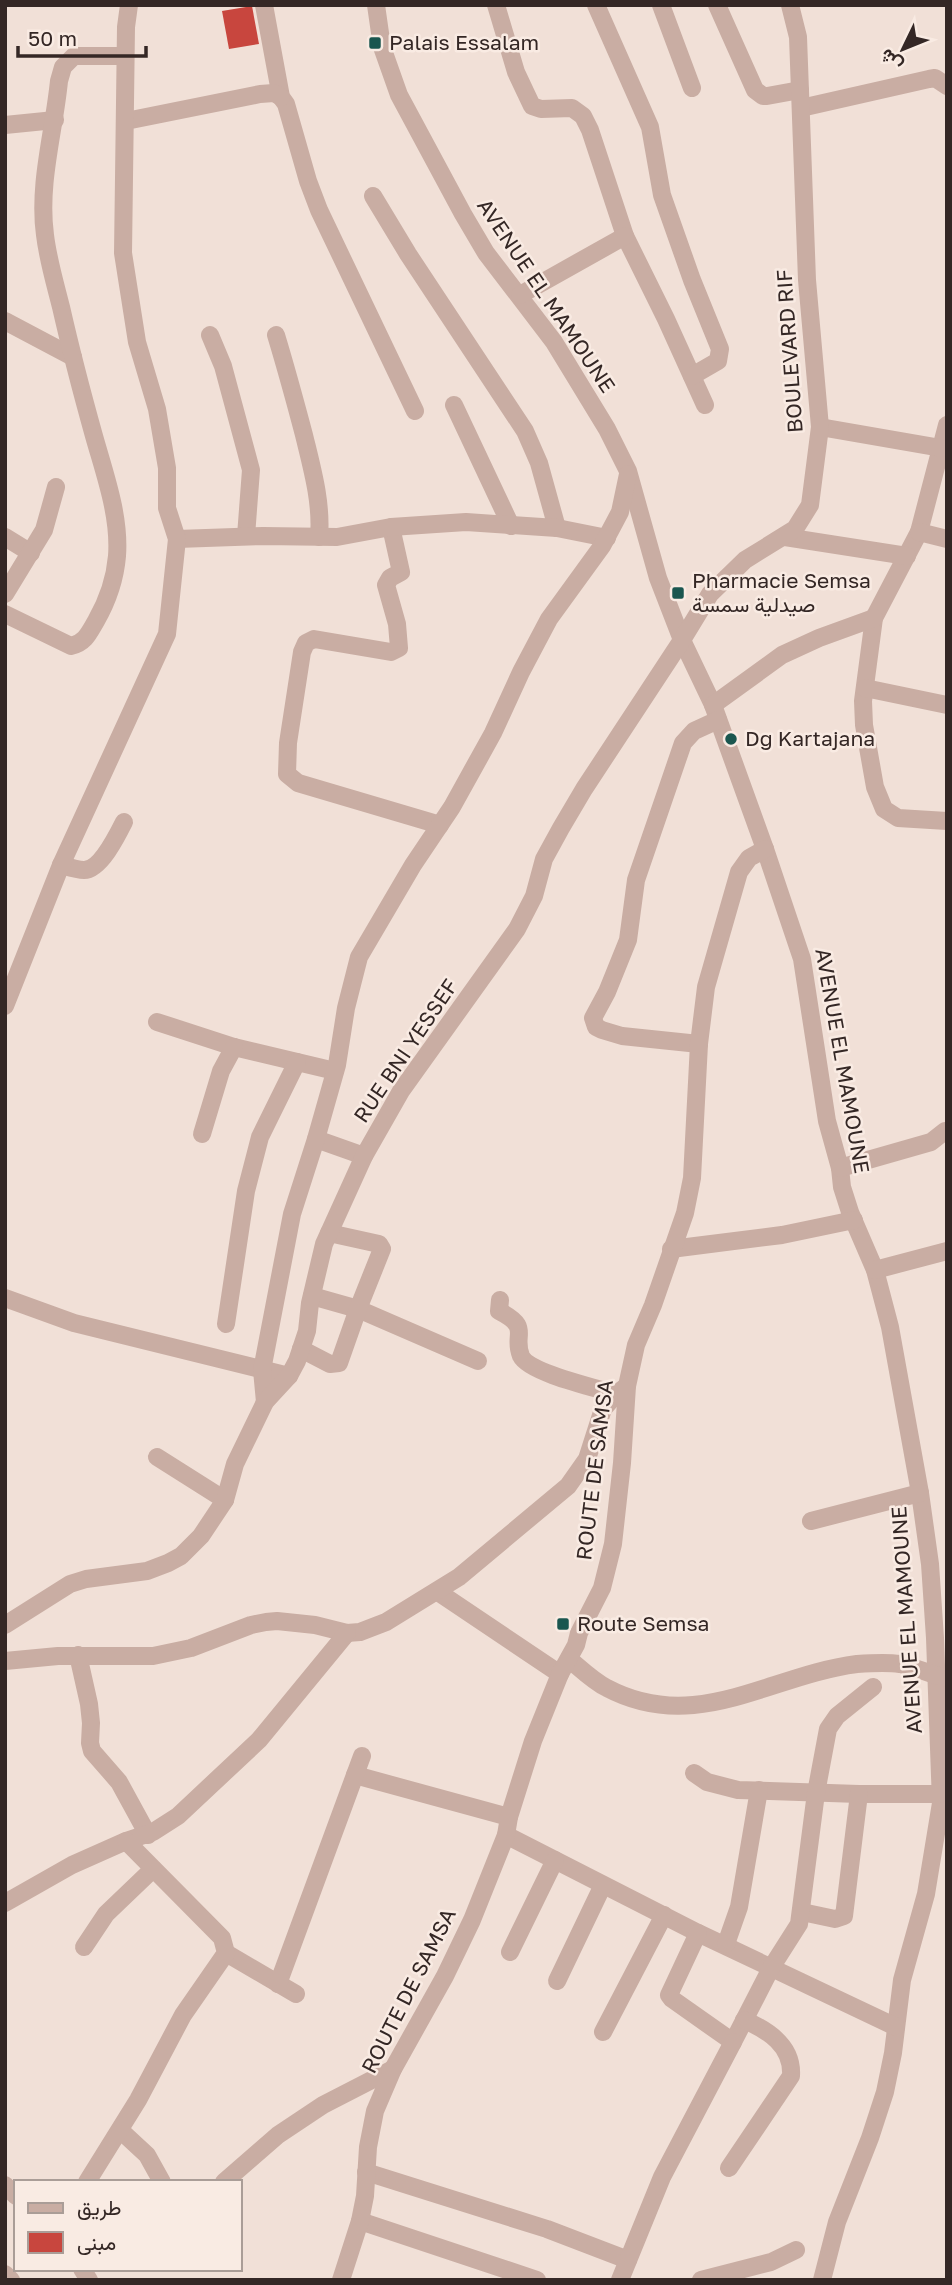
<svg xmlns="http://www.w3.org/2000/svg" width="952" height="2285" viewBox="0 0 952 2285" font-family="'Golos Text',Vazirmatn,sans-serif">
	<style>
		.building { fill: #c8463e }
		.lines { fill: none; stroke-linecap: round; stroke-linejoin: round }
		.minor { stroke: #c9ada3; stroke-width: 18 }
		.poi-dot { fill: #1a564f; stroke: #f9ebe3; stroke-width: 2.5 }
		.labels { text-anchor: middle; stroke-width: 5; stroke-linejoin: round; paint-order: stroke }
		.poi-label { font-size: 21px; fill: #342725; stroke: #f9ebe3; text-anchor: start }
		.street-label { font-size: 21px; fill: #342725; stroke: #f9ebe3 }
	</style>
	<rect width="100%" height="100%" fill="#f1e0d7"/>
	<polygon class="building" points="252,6 259,44 229,49 222,11"/>
	<g class="lines">
		<g class="minor">
			<polyline points="264,5 281,97 286,104 308,181 319,210 415,411"/>
			<polyline points="376,5 382,47 399,95 463,214 486,253 554,342 607,429 628,471 658,578 682,640 713,705 765,849 802,959 827,1121 840,1168 842,1187 850,1212 875,1270 890,1327 920,1493 930,1564 935,1638 941,1803 926,1894 902,1980 893,2053 885,2092 870,2138 837,2222 822,2280"/>
			<polyline points="496,5 516,72 532,106 541,109 572,108 583,116 590,130 625,236 666,319 705,405"/>
			<polyline points="596,5 650,127 662,195 692,280 720,349 718,361 692,376"/>
			<polyline points="661,5 692,88"/>
			<polyline points="717,5 755,90 763,96 767,96 800,90"/>
			<polyline points="801,108 929,79 935,78 947,86"/>
			<polyline points="126,121 260,94 274,93 281,97"/>
			<polyline points="5,125 55,120"/>
			<polyline points="373,196 408,254 525,431 539,463 557,528"/>
			<polyline points="520,295 625,236"/>
			<polyline points="5,321 73,357"/>
			<polyline points="210,335 223,366 251,470 246,536"/>
			<path d="M276,335c10,33 19,66 28,100 8,33 18,68 15,102"/>
			<polyline points="454,405 511,526"/>
			<polyline points="947,425 919,532 874,618 863,701 864,725 875,787 884,809 898,818 947,821"/>
			<polyline points="820,427 941,448"/>
			<polyline points="391,527 401,572 390,578 386,585 397,624 399,648 391,652 314,639 306,643 302,652 288,743 287,774 298,783 440,825"/>
			<polyline points="919,532 947,539"/>
			<polyline points="5,537 31,553"/>
			<polyline points="785,537 907,556"/>
			<polyline points="177,539 263,536 337,537 391,527 466,522 557,528 607,538"/>
			<polyline points="5,594 44,530 56,487"/>
			<path d="M5,614l66,32c14,-3 18,-13 25,-25 12,-21 19,-41 21,-65 3,-40 -12,-81 -23,-120 -12,-43 -23,-85 -33,-129 -6,-24 -13,-47 -16,-72 -7,-51 9,-103 14,-154l4,-14 11,-11h51"/>
			<polyline points="865,688 947,705"/>
			<polyline points="713,705 782,655 819,638 874,618"/>
			<path d="M61,865c7,2 16,5 23,5 16,0 33,-34 40,-48"/>
			<polyline points="5,1006 61,865 167,634 177,539 167,508 167,468 157,409 137,342 123,253 126,27 129,5"/>
			<polyline points="157,1022 234,1047 335,1071"/>
			<polyline points="699,1044 622,1036 602,1030 596,1027 593,1018 607,992 628,940 636,880 683,743 694,731 718,720"/>
			<polyline points="202,1134 221,1071 234,1047"/>
			<polyline points="316,1139 364,1156"/>
			<polyline points="840,1168 931,1142 945,1131"/>
			<polyline points="671,1249 782,1235 854,1220"/>
			<polyline points="875,1270 947,1251"/>
			<polyline points="312,1296 358,1309 478,1361"/>
			<polyline points="5,1298 74,1323 289,1376"/>
			<path d="M500,1300l-1,11c33,17 13,23 22,45 8,17 76,32 95,38"/>
			<polyline points="226,1324 246,1191 260,1137 297,1062"/>
			<polyline points="301,1349 330,1364 339,1363 358,1309 382,1249 379,1244 329,1233"/>
			<polyline points="265,1402 262,1370 292,1214 316,1139 337,1065 346,1008 359,957 413,865 452,807 493,733 521,672 549,619 602,546 620,512 628,474"/>
			<polyline points="157,1457 225,1500"/>
			<polyline points="811,1521 920,1493"/>
			<polyline points="438,1592 560,1674"/>
			<polyline points="5,1625 70,1584 86,1579 147,1571 168,1563 181,1556 201,1536 225,1500 235,1464 265,1402 289,1376 297,1361 307,1331 310,1303 324,1244 364,1156 401,1091 517,929 534,896 544,859 561,828 584,789 682,640 710,594 745,560 795,529 810,505 820,427 807,280 798,37 790,5"/>
			<polyline points="78,1655 89,1704 91,1723 90,1743 92,1751 119,1782 148,1835"/>
			<path d="M569,1659c12,10 24,22 38,29 89,47 163,-13 250,-24 14,-1 30,-2 43,0 16,3 31,11 47,14"/>
			<polyline points="5,1661 58,1656 153,1656 191,1648 251,1625 266,1622 277,1621 315,1625 347,1633 360,1632 386,1622 459,1577 568,1486 587,1459 603,1409 616,1394 627,1386"/>
			<polyline points="694,1773 707,1782 738,1790 859,1794 940,1794"/>
			<polyline points="355,1775 509,1817"/>
			<polyline points="506,1835 698,1933 896,2027"/>
			<polyline points="5,1903 72,1865 126,1841 153,1832 178,1816 259,1740 347,1633"/>
			<polyline points="802,1912 835,1919 844,1916 859,1794"/>
			<polyline points="698,1933 669,1995 672,1999 733,2042 771,1968 799,1924 816,1793 828,1729 837,1716 873,1687"/>
			<polyline points="726,1944 739,1907 759,1790"/>
			<polyline points="84,1947 106,1914 153,1869"/>
			<polyline points="510,1952 555,1860"/>
			<polyline points="226,1953 296,1994"/>
			<polyline points="557,1981 603,1885"/>
			<polyline points="278,1984 362,1756"/>
			<polyline points="603,2032 664,1915"/>
			<polyline points="120,2130 147,2155 162,2182"/>
			<path d="M729,2168l62,-92c2,-30 -23,-46 -47,-56"/>
			<polyline points="366,2172 547,2229 628,2260"/>
			<polyline points="87,2182 138,2100 183,2015 226,1953 222,1938 126,1841"/>
			<polyline points="224,2182 278,2135 323,2105 393,2069"/>
			<polyline points="5,2185 16,2196"/>
			<polyline points="360,2221 537,2280"/>
			<polyline points="82,2269 89,2280"/>
			<polyline points="5,2274 11,2280"/>
			<polyline points="341,2280 360,2221 365,2196 368,2147 375,2111 393,2069 445,1976 472,1920 506,1835 509,1817 533,1741 560,1674 576,1645 579,1633 602,1588 613,1544 622,1463 627,1386 636,1345 653,1305 685,1213 692,1178 699,1044 706,987 739,872 749,858 765,849"/>
			<polyline points="620,2280 662,2177 733,2042"/>
			<polyline points="701,2280 771,2262 796,2250"/>
		</g>
	</g>
	<g class="poi-dot">
		<rect x="368" y="36" width="14" height="14" rx="3.5"/>
		<rect x="671" y="586" width="14" height="14" rx="3.5"/>
		<circle cx="731" cy="739" r="7"/>
		<rect x="556" y="1617" width="14" height="14" rx="3.5"/>
	</g>
	<g class="labels">
		<g class="poi-label">
			<text x="389" y="50">Palais Essalam</text>
			<text x="692" y="588">Pharmacie Semsa<tspan x="692" dy="24">صيدلية سمسة</tspan></text>
			<text x="745" y="746">Dg Kartajana</text>
			<text x="577" y="1631">Route Semsa</text>
		</g>
		<g class="street-label">
			<text transform="translate(546 296) rotate(56)" y="7">AVENUE EL MAMOUNE</text>
			<text transform="translate(790 351) rotate(-94)" y="7">BOULEVARD RIF</text>
			<text transform="translate(406 1051) rotate(-56)" y="7">RUE BNI YESSEF</text>
			<text transform="translate(842 1061) rotate(80)" y="7">AVENUE EL MAMOUNE</text>
			<text transform="translate(595 1470) rotate(-83)" y="7">ROUTE DE SAMSA</text>
			<text transform="translate(907 1620) rotate(-94)" y="7">AVENUE EL MAMOUNE</text>
			<text transform="translate(409 1991) rotate(-63)" y="7">ROUTE DE SAMSA</text>
		</g>
	</g>
	<rect width="952" height="2285" fill="none" stroke="#342725" stroke-width="14"/>
	<rect x="14" y="2180" width="228" height="91" fill="#f9ebe3" stroke="#aa9d97" stroke-width="2"/>
	<rect x="28" y="2203" width="35" height="10" fill="#c9ada3" stroke="#aa9d97" stroke-width="2"/>
	<text x="77" y="2215" font-size="21" fill="#342725">طريق</text>
	<rect x="28" y="2232" width="35" height="21" fill="#c8463e" stroke="#aa9d97" stroke-width="2"/>
	<text x="77" y="2250" font-size="21" fill="#342725">مبنى</text>
	<g transform="translate(903 49) rotate(227)" stroke="#f9ebe3" stroke-width="5" paint-order="stroke">
	<path d="M0-5L12 26L0 18L-12 26Z" fill="#342725"/>
	<text y="-10" font-size="19" font-weight="bold" text-anchor="middle" fill="#342725">ش</text>
	</g>
	<path d="M18 46v10h128v-10" fill="none" stroke="#342725" stroke-width="3.5"/>
	<text x="28" y="46" font-size="21" fill="#342725" stroke="#f9ebe3" stroke-width="5" paint-order="stroke">50 m</text>
</svg>
